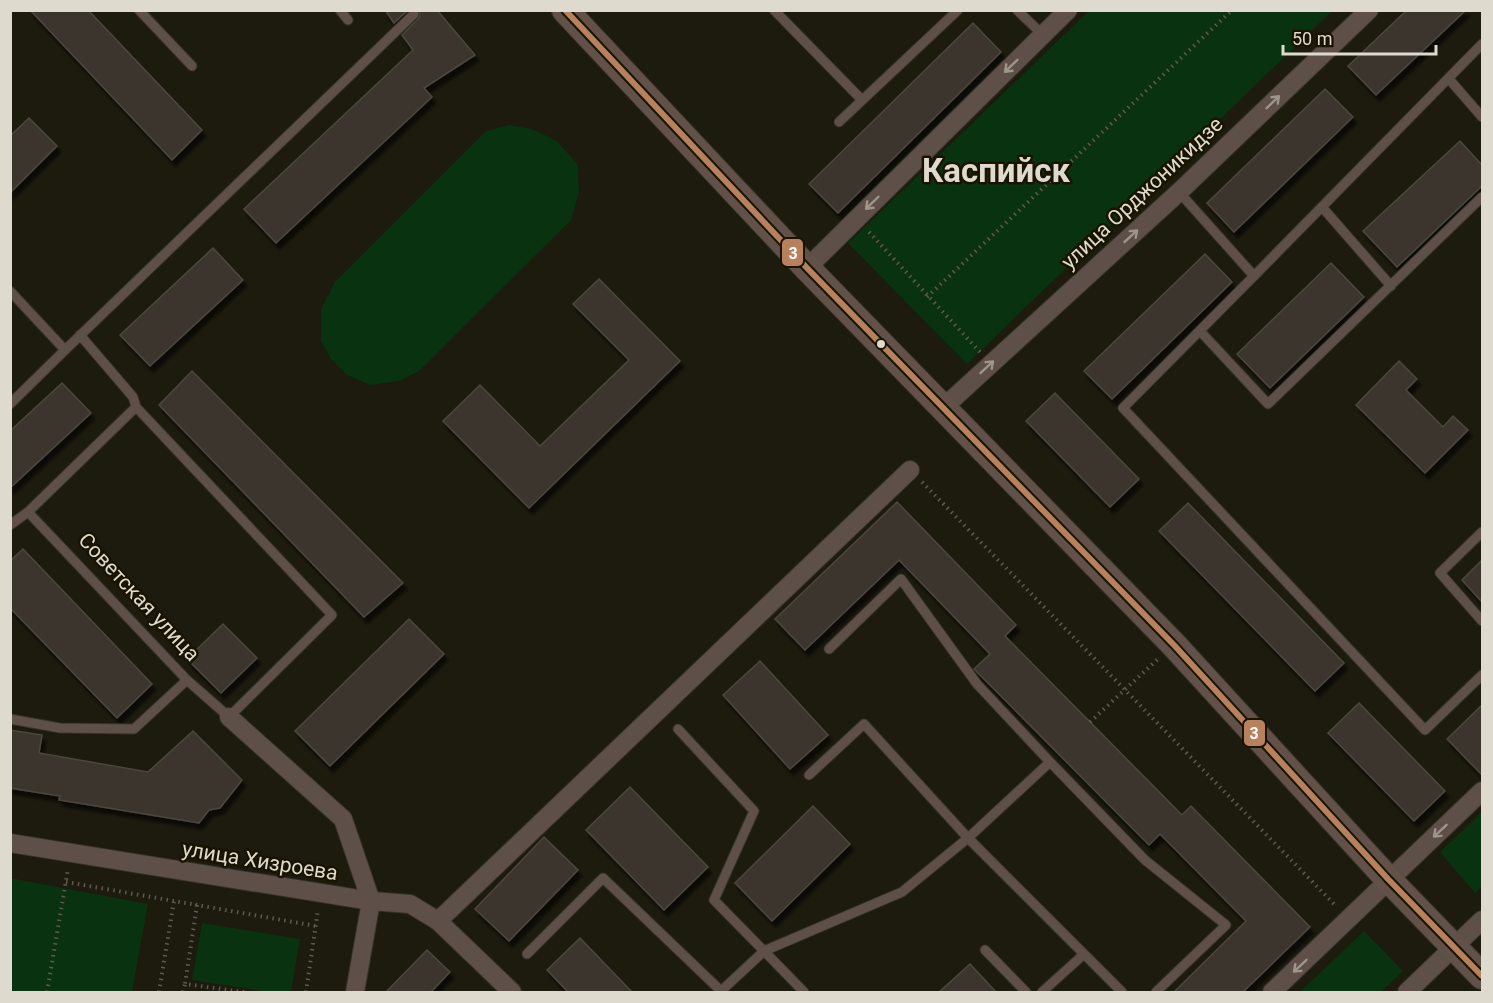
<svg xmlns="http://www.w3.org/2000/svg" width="1493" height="1003" viewBox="0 0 1493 1003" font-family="Roboto,sans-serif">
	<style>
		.green { fill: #093211 }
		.building { fill: #3b362e; stroke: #4c473e; stroke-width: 1.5; filter: url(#shadow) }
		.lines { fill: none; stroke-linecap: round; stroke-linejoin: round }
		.lane-casing { stroke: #36342a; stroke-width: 11 }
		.street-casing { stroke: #36342a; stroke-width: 20 }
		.secondary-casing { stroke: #36342a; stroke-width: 28 }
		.path { stroke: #625850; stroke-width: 4; stroke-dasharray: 1.5 4.5; stroke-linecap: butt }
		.lane { stroke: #5e5049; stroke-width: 9 }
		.street { stroke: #5e5049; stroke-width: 18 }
		.secondary { stroke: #615149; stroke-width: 26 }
		.bus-1-casing { stroke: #191401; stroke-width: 10 }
		.bus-1 { stroke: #b6815c; stroke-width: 6 }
		.oneway { stroke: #9e958b }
		.bus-dot { fill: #dedacd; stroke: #191401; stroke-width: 2 }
		.labels { text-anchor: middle; stroke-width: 5; stroke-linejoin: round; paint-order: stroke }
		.street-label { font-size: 21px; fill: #dedacd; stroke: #191401 }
		.town-label { font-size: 33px; font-weight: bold; fill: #dedacd; stroke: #191401 }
		.line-badge { stroke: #191401; stroke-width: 2 }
		.badge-label { font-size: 16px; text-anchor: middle; font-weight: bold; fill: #fff }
	</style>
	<defs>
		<filter id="shadow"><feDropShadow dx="3.5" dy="6" stdDeviation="1.5" flood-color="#0009"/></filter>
	</defs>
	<rect width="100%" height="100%" fill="#1d1a0e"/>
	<g class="green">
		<polygon points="1089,11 1332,11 967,364 848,243"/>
		<polygon points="509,125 532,129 557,141 578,165 579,192 571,220 419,371 399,381 370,385 347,375 331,359 321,341 321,309 335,282 486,131"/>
		<polygon points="1482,812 1482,886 1475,893 1440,852"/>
		<polygon points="10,878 148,904 132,992 11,992"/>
		<polygon points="202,923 300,939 291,992 269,992 192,980"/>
		<polygon points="1364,931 1403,971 1381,992 1300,992"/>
	</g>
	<g class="building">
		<polygon points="30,10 88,10 202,130 172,160"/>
		<polygon points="385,10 408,10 394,23"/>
		<polygon points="420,10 437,10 475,55 424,88 432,97 276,243 244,209 413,50 402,35 419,18"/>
		<polygon points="1407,10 1466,10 1376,95 1348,66"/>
		<polygon points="973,23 1001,52 838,213 809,184"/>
		<polygon points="1325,89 1353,117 1234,232 1207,203"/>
		<polygon points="29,118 57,146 10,193 10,136"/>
		<polygon points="1460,141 1482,165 1482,186 1397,267 1363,231"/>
		<polygon points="213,248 243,280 150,366 120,335"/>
		<polygon points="1205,254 1232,282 1112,399 1084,371"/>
		<polygon points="1331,263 1364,297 1270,388 1237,354"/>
		<polygon points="599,279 680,361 529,508 443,421 480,385 540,446 629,360 573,304"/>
		<polygon points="1399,361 1417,379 1406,390 1443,427 1453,416 1468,430 1425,473 1356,405"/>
		<polygon points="192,371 403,583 364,617 159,405"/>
		<polygon points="62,383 91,413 10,488 10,431"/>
		<polygon points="1055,393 1139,479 1110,507 1026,421"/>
		<polygon points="897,502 1016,625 1005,636 1182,815 1191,806 1310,927 1242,993 1173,993 1246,921 1160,834 1149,845 974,669 990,654 899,560 805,650 775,619"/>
		<polygon points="1188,503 1344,663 1315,691 1159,531"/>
		<polygon points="23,549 152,684 117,718 10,608 10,561"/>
		<polygon points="1482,560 1482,602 1462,580"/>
		<polygon points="409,619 444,654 330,766 295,731"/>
		<polygon points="223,624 257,658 221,693 187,659"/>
		<polygon points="760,661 828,735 790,769 723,695"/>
		<polygon points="1359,703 1445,791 1414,821 1328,733"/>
		<polygon points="1482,705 1482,775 1447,739"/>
		<polygon points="10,730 42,735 39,753 148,772 193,731 242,780 220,808 209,810 199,823 59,800 60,796 10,788"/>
		<polygon points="630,787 708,867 664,910 586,830"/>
		<polygon points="813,806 850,844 772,921 735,883"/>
		<polygon points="544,837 578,870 509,941 475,909"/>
		<polygon points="580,938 633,993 569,993 547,970"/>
		<polygon points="427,950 450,972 430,993 385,993"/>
		<polygon points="970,964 997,993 938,993"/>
	</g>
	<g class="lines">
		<g class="lane-casing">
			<g id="lane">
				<polyline points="139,10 192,66"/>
				<polyline points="340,10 348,20"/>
				<polyline points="774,10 862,100"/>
				<polyline points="1017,10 1043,35"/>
				<polyline points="1449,79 1482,117"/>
				<polyline points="839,122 958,10"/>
				<polyline points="1179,192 1254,276 1482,44"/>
				<polyline points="1322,207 1391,286"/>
				<polyline points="1254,276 1123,408 1425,730 1482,675"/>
				<polyline points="10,291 65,350 10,404"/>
				<polyline points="1200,331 1268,404 1482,197"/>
				<polyline points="65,350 414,14"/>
				<polyline points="28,512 187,680 229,717 332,615 136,407 133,397 80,335"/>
				<polyline points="10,525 28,512 136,407"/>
				<polyline points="1482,532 1440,573 1482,621"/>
				<polyline points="829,649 901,579 977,684 1050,762"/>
				<polyline points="10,719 60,728 134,729 187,680"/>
				<polyline points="678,729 754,811 714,900 764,951 902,892 968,838 1050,762 1145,860 1226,925 1156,992"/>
				<polyline points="809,775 864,724 968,838 1122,992"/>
				<polyline points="985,950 1026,992"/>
				<polyline points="527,954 603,878 721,991"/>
				<polyline points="720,992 764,951 804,992"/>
				<polyline points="1042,992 1083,955"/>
			</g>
		</g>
		<g class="street-casing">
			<g id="street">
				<polyline points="807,268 1068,10"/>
				<polyline points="944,407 1179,192 1369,10"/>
				<polyline points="229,717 343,819 371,901 355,992"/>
				<polyline points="10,843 371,901 410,904 438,921 512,992"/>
				<polyline points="438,921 910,470"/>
				<polyline points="1272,992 1482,791"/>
				<polyline points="1407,992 1482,920"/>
			</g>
		</g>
		<g class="secondary-casing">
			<polyline id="secondary" points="565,10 807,268 1174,645 1388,879 1482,976"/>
		</g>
		<g class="path">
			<polyline points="869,232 980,352"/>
			<polyline points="927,297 1232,10"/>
			<polyline points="922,482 1336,906"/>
			<polyline points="1090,722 1158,659"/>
			<polyline points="66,882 197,905"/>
			<polyline points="47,992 68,869"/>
			<polyline points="159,992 174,901"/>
			<polyline points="183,992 185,984"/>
			<polyline points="244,992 185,984 197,905 316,926"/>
			<polyline points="306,992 318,910"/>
		</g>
		<use href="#lane" class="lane"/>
		<use href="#street" class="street"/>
		<use href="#secondary" class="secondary"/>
		<g class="bus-1-casing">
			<polyline id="bus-1" points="565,10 807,268 1174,645 1388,879 1482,976"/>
		</g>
		<use href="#bus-1" class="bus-1"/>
	</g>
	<defs><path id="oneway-shaft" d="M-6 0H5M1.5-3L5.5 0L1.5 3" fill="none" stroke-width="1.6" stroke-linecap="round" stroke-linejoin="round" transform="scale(1.5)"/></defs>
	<g class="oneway">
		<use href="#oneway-shaft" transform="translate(1011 66) rotate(136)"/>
		<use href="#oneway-shaft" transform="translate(1273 102) rotate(-44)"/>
		<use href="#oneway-shaft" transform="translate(872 203) rotate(136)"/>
		<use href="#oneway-shaft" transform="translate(1131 236) rotate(-42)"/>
		<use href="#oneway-shaft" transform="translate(987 367) rotate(-43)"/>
		<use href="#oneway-shaft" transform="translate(1440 831) rotate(137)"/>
		<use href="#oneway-shaft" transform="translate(1300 966) rotate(137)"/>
	</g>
	<circle class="bus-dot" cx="881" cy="344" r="5"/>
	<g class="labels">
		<g class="street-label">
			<text transform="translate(1142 193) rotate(-43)" y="7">улица Орджоникидзе</text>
			<text transform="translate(139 597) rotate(47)" y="7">Советская улица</text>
			<text transform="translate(260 861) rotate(9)" y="7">улица Хизроева</text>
		</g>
		<g class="town-label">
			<text x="996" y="182">Каспийск</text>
		</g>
	</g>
	<g class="line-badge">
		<rect x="781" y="238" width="23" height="29" rx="6" fill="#b6815c"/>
		<rect x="1243" y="719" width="23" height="28" rx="6" fill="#b6815c"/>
	</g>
	<g class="badge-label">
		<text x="793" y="259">3</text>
		<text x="1254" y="739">3</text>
	</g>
	<rect width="1493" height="1003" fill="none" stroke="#dedacd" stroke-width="24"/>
	<path d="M1283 45v9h153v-9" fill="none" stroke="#dedacd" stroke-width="3"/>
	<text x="1292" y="45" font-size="18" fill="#dedacd" stroke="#191401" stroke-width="4.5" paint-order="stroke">50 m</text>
</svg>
